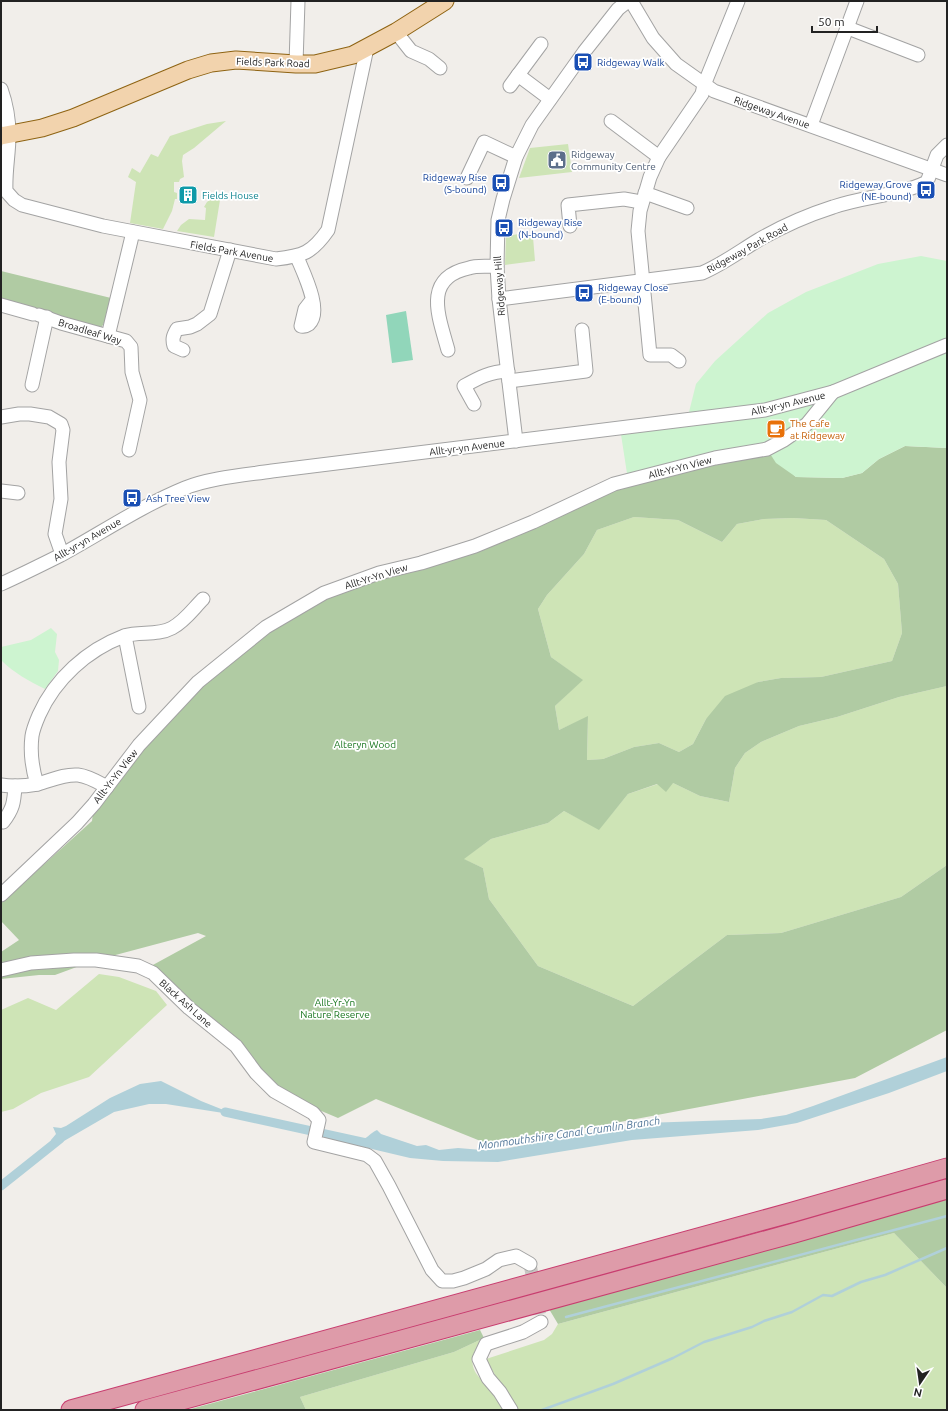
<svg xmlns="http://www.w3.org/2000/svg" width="948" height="1411" viewBox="0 0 948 1411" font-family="Ubuntu,sans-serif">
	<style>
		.grass { fill: #cee4b6 }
		.forest { fill: #b0cba3; fill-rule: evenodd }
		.park { fill: #cdf4d0 }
		.pitch { fill: #91d6ba }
		.water { fill: #b0d0d9 }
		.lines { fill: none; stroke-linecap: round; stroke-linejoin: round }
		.stream { stroke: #b0d0d9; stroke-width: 2.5 }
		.canal { stroke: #b0d0d9; stroke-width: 9 }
		.minor-tunnel { stroke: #c8c5c2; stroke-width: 13; stroke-dasharray: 13 6; stroke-linecap: butt }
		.minor-casing { stroke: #a3a3a3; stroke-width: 15 }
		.major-casing { stroke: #8e6312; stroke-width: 19 }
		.highway-casing { stroke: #c83d6f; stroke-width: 21 }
		.minor { stroke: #fff; stroke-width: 13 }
		.major { stroke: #f2d3ad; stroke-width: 17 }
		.highway { stroke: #de9ba9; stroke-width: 19 }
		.labels { text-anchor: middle; stroke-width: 3.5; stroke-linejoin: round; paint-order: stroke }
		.street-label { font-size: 10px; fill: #222; stroke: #fff }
		.transit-label { font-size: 10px; fill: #164399; stroke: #fff; text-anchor: start }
		.service-label { font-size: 10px; fill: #4e5e75; stroke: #fff; text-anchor: start }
		.culture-label { font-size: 10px; fill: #0d838f; stroke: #fff; text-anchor: start }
		.food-label { font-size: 10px; fill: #c56008; stroke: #fff; text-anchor: start }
		.park-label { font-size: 10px; fill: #19761f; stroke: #fff }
		.water-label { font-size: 11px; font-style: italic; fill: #517698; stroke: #fff }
	</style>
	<rect width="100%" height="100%" fill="#f1eeea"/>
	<g class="grass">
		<polygon points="226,121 194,148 183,155 182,161 184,177 180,179 179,182 174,182 174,192 177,193 177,199 175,199 172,211 163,229 130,223 136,182 128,177 132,168 140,173 151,154 158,157 170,136 207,124"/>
		<polygon points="568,144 572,172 519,178 530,148"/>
		<polygon points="211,199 220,200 214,237 177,231 181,225 189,219 205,220 206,208 204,207 207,202"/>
		<polygon points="519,234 525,238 533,237 535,261 505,265 506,236"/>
		<polygon points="634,517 678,520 722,542 737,524 764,519 793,518 826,520 884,559 898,584 902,633 892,661 821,677 781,678 758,682 706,719 693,744 679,752 659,743 634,747 603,759 587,760 588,717 559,730 555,706 582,680 551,657 538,609 547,595 584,554 597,530"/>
		<polygon points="947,686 947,865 901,897 781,933 727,935 633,1006 538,966 489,899 483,868 463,859 491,839 548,823 564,811 599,829 628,794 658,784 673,783 700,796 729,802 735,768 745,753 761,742 799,726 837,717 899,697"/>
		<polygon points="99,974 119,977 156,991 167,1005 89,1077 41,1093 13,1109 1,1112 1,1010 28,998 56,1010"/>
		<polygon points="894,1233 947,1288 947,1410 515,1410 486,1359 544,1340 552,1334 558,1324"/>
		<path d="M484,1338c-12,12 -17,28 -3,41 4,3 9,5 13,9 5,6 8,15 12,22h-200l-6,-13 154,-45z"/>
	</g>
	<g class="forest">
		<polygon points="1,271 111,298 104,323 101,328 1,301"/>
		<path d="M905,446l42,2v238l-48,11 -62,20 -38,9 -38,16 -16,11 -10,15 -6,34 -29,-6 -27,-13 -7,9 -9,-8 -29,10 -29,36 -35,-19 -16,12 -57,16 -27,20 19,9 6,31 49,67 95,40 94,-71 54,-2 120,-36 46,-32v165l-92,48 -262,49 -110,15 -107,-43 -38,19 -64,-27 -123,-125 55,-30 -8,-3 -105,28 -38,14h-16l-38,4v-27l18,-12 -18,-19v-18l91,-82 2,-17 104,-122 126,-89 97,-30 193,-79 153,-35 29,28 46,1 20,-5 17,-14zM634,517l44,3 44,22 15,-18 27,-5 29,-1 33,2 58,39 14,25 4,49 -10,28 -71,16 -40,1 -23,4 -33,14 -19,23 -13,25 -14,8 -20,-9 -25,4 -31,12 -16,1 1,-44 -29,14 -4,-24 28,-26 -32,-23 -13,-48 9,-14 37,-41 13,-24z"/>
		<polygon points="947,1198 947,1288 894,1233 558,1324 549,1309"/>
		<polygon points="480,1330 484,1338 454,1352 300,1397 306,1410 187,1410"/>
	</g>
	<g class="park">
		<polygon points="921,256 947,261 947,448 905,446 879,459 862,473 842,478 796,477 776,463 767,449 628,480 620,428 687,420 696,384 715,361 768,313 806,292 878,264"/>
		<path d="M51,628l6,6 -2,18 4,8 -1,11 -13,18c-16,-8 -31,-16 -44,-29v-13l30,-7z"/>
	</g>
	<polygon class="pitch" points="406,311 413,360 392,363 386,315"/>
	<g class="water">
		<path d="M947,1057v14l-58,22 -92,30 -39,7 -126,10 -134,22 -55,-1 -33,-3 -38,-9 -13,-8c8,-2 11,-8 18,-11l4,4 36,12 9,-1 13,5 19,-2 24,2 22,-1 48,-10 66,-10 19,-1 8,-5 116,-4 25,-4 27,-9z"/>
		<polygon points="161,1081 201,1101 236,1115 166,1104 149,1104 114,1112 64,1141 50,1147 51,1140 56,1134 53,1127 61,1128 66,1126 110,1098 140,1084"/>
	</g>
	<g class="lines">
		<g class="stream">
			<polyline points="566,1317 947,1216"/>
			<polyline points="542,1410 613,1384 673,1358 704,1342 752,1327 764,1321 792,1312 823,1295 832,1296 861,1282 885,1275 947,1248"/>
		</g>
		<g class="canal">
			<polyline points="225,1112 371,1144"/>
			<polyline points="1,1186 60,1139"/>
		</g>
		<polyline class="minor-tunnel" points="530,1264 541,1322"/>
		<g class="minor-casing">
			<g id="minor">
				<polyline points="631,1 653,38 676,64 714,91 947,175"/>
				<polyline points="848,28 918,55"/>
				<polyline points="396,32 411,51 429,59 440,68"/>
				<polyline points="296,64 298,1"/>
				<polyline points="518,75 541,44"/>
				<polyline points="510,86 518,75 550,99"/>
				<path d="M1,89c5,14 8,31 8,46 0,19 -4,37 -3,56l8,9 8,5 81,21 173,33c27,-3 36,-6 52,-29l39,-182"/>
				<polyline points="611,121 659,157"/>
				<polyline points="811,125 857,1"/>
				<polyline points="467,178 484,142 516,157"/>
				<polyline points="645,193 687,208"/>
				<polyline points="570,226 568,205 624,199 641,202"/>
				<path d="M297,257c6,15 26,54 12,67 -3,2 -5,3 -8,2l4,-17 7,-9"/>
				<path d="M499,299l203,-26c21,-9 38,-22 58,-34 23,-13 48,-24 73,-32 31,-11 65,-11 94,-25l10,-27 10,-10"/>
				<polyline points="1,305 33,314"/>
				<polyline points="39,315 61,323 126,341 131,347 132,372 140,400 129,450"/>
				<polyline points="108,336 133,232"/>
				<path d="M183,350l-9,-4c-2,-7 -1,-10 3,-17l13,-2 7,-3 13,-10 20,-64"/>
				<path d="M448,350c-9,-33 -26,-72 21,-82 8,-3 19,-1 28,-2"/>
				<polyline points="679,361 671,355 650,355 638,231 640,211 650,177 659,157 702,94 704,85 738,1"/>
				<polyline points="509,381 586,371 582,330"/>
				<polyline points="32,385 47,317"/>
				<path d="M474,404l-10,-18c16,-9 26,-14 44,-15"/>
				<polyline points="1,417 19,414 30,414 49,417 61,424 63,430 59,462 61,499 55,534 62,554"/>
				<polyline points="516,441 499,299 497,266 498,220 503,199 516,157 532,125 584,52 618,9 628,1"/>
				<polyline points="1,491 18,493"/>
				<path d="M1,584c20,-9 40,-19 60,-29 42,-23 80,-49 124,-67 24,-10 60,-13 87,-17l493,-61 68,-18 114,-47"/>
				<polyline points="125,636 139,707"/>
				<path d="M37,784c-5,-16 -7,-32 -5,-48 1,-7 4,-14 7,-21 16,-36 48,-65 85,-79 16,-5 33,0 48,-8 13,-7 21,-19 31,-29"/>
				<path d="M1,785c12,2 25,1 37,-1 14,-4 26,-10 40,-9 10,1 20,7 29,12"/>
				<path d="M3,822c10,-13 11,-19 12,-36"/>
				<polyline points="1,895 77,823 94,804 139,745 198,682 266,627 324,593 379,573 421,563 475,546 533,522 614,484 715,458 767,449 784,440 807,424 833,392"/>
				<polyline points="1,970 31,963 74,960 96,960 138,966 153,973 189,1008 236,1046 256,1073 274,1091 313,1113 319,1120 314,1142 367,1155 375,1161 389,1186 432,1270 442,1281 453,1281 464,1278 486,1269 499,1260 516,1256 530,1264"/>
				<polyline points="511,1410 500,1392 488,1378 479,1359 486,1344 523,1332 541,1322"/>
			</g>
		</g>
		<g class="major-casing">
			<polyline id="major" points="1,136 42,128 73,118 188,70 211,63 236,60 296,64 315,64 353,55 396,32 445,1"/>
		</g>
		<g class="highway-casing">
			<g id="highway">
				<polyline points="71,1410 793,1212 947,1168"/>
				<polyline points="145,1410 794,1233 947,1189"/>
			</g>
		</g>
		<use href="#minor" class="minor"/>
		<use href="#major" class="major"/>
		<use href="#highway" class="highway"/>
	</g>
	<defs>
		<g id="bus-square" transform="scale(1)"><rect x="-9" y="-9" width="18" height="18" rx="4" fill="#1a4fb4" stroke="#fff"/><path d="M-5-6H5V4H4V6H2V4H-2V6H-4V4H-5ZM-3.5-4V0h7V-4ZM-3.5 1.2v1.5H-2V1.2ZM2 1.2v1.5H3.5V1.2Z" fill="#fff"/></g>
		<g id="civic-square" transform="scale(1)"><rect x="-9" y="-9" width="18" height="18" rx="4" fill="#5c6f8a" stroke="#fff"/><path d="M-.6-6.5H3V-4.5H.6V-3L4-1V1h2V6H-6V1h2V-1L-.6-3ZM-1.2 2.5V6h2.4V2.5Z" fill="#fff"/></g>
		<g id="building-square" transform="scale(1)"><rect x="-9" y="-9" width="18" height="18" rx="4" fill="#0f9aa8" stroke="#fff"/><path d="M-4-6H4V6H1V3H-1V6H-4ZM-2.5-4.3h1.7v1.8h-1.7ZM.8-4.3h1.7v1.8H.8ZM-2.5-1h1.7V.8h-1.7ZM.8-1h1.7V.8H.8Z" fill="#fff"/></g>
		<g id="cafe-square" transform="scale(1)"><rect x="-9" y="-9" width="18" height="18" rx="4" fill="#e8710a" stroke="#fff"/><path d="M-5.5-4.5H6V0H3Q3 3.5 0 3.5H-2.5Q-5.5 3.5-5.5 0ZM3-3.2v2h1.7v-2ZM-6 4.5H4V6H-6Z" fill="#fff"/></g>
	</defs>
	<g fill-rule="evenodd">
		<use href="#bus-square" x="583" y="62"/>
		<use href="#civic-square" x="557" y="160"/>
		<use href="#bus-square" x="501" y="183"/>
		<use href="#bus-square" x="926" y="190"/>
		<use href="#building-square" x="188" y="195"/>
		<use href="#bus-square" x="504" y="228"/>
		<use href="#bus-square" x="584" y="293"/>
		<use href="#cafe-square" x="776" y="429"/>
		<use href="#bus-square" x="132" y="498"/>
	</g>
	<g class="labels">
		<g class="street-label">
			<text transform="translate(273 62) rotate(2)" y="4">Fields Park Road</text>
			<text transform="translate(772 112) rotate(19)" y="4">Ridgeway Avenue</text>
			<text transform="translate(747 248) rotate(-29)" y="4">Ridgeway Park Road</text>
			<text transform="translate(232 251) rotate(10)" y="4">Fields Park Avenue</text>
			<text transform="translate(499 286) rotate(-94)" y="4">Ridgeway Hill</text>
			<text transform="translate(90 331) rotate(17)" y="4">Broadleaf Way</text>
			<text transform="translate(788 403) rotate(-13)" y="4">Allt-yr-yn Avenue</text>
			<text transform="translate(467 447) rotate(-7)" y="4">Allt-yr-yn Avenue</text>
			<text transform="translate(680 467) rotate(-14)" y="4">Allt-Yr-Yn View</text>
			<text transform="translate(87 539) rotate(-30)" y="4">Allt-yr-yn Avenue</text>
			<text transform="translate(376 576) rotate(-17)" y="4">Allt-Yr-Yn View</text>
			<text transform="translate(115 776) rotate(-52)" y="4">Allt-Yr-Yn View</text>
			<text transform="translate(186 1003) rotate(42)" y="4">Black Ash Lane</text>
		</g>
		<g class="transit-label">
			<text x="597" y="66">Ridgeway Walk</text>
			<text x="487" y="181" text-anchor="end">Ridgeway Rise<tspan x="487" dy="12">(S-bound)</tspan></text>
			<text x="912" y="188" text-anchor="end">Ridgeway Grove<tspan x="912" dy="12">(NE-bound)</tspan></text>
			<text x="518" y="226">Ridgeway Rise<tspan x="518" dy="12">(N-bound)</tspan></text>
			<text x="598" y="291">Ridgeway Close<tspan x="598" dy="12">(E-bound)</tspan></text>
			<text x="146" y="502">Ash Tree View</text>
		</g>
		<g class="service-label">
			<text x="571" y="158">Ridgeway<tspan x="571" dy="12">Community Centre</tspan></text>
		</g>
		<g class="culture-label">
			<text x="202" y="199">Fields House</text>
		</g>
		<g class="food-label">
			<text x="790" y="427">The Cafe<tspan x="790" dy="12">at Ridgeway</tspan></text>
		</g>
		<g class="park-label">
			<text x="365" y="748">Alteryn Wood</text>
			<text x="335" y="1006">Allt-Yr-Yn<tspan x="335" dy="12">Nature Reserve</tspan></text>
		</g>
		<g class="water-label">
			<text transform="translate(569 1133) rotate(-8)" y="4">Monmouthshire Canal Crumlin Branch</text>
		</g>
	</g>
	<rect width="948" height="1411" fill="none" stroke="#222222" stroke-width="4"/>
	<g transform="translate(920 1383) rotate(193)" stroke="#ffffff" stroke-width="3" paint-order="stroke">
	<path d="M0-3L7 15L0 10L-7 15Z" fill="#222222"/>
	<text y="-6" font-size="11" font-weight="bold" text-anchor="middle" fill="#222222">N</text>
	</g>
	<path d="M812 26v6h65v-6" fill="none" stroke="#222222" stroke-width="2"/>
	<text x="818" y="26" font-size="12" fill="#222222" stroke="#ffffff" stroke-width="3" paint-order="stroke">50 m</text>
</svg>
